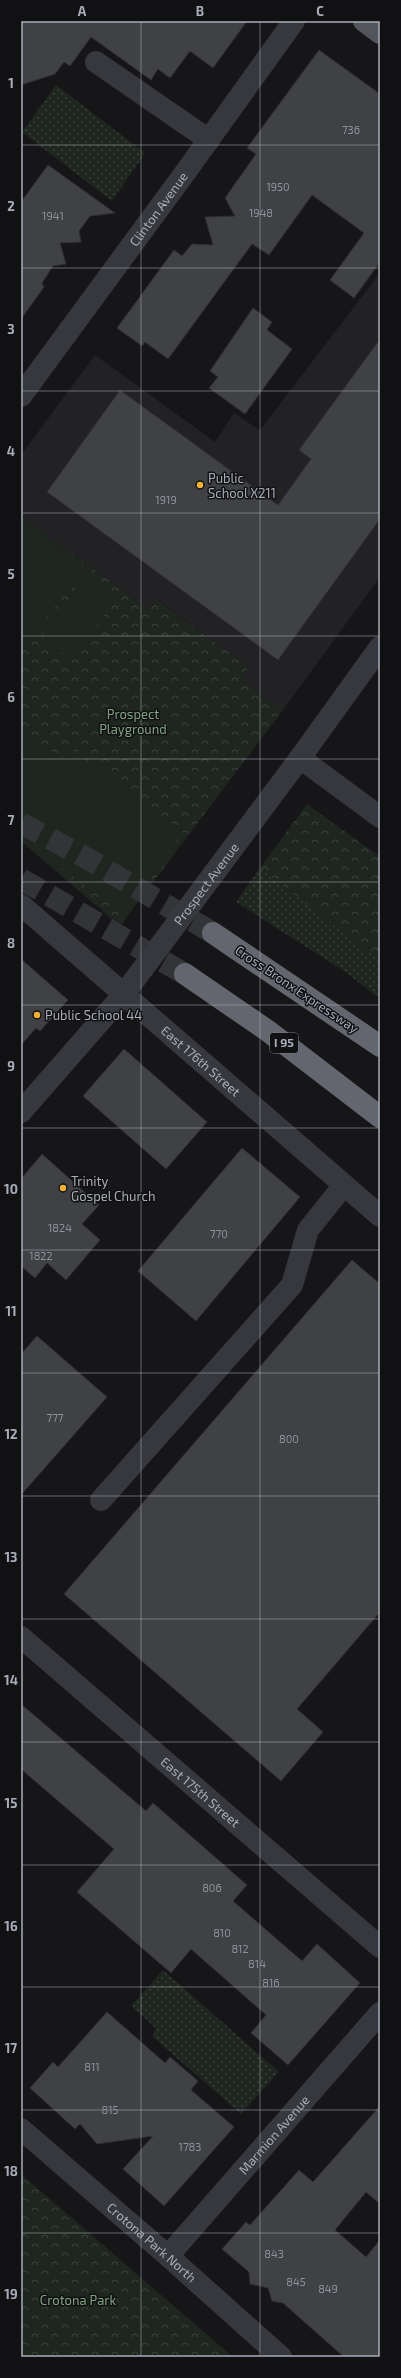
<svg xmlns="http://www.w3.org/2000/svg" width="401" height="2378" viewBox="0 0 401 2378" font-family="'Exo 2',sans-serif">
	<style>
		.built { fill: #222225 }
		.grass { fill: url(#grass-dots) }
		.park { fill: url(#park-crowns) }
		.pitch { fill: #1e261f }
		.building { fill: #404145; stroke: #303034 }
		.lines { fill: none; stroke-linecap: round; stroke-linejoin: round }
		.highway-tunnel { stroke: #333438; stroke-width: 22; stroke-dasharray: 22 11; stroke-linecap: butt }
		.minor { stroke: #37383d; stroke-width: 22 }
		.major { stroke: #53555c; stroke-width: 22 }
		.highway { stroke: #63666e; stroke-width: 22 }
		.grid { fill: none; stroke: #a8adb8; stroke-width: 1; stroke-opacity: 0.55 }
		.poi-dot { fill: #f2b134; stroke: #111113; stroke-width: 1.5 }
		.labels { text-anchor: middle; stroke-width: 3; stroke-linejoin: round; paint-order: stroke }
		.number-label { font-size: 11px; fill: #8e929b }
		.shield { fill: #111113; stroke: #7b7e86; stroke-width: 1 }
		.shield-label { font-size: 12px; font-weight: bold; fill: #a8adb8 }
		.street-label { font-size: 13px; fill: #a8adb8; stroke: #111113 }
		.poi-label { font-size: 13px; fill: #a8adb8; stroke: #111113; text-anchor: start }
		.park-label { font-size: 13px; fill: #7fa381; stroke: #111113 }
		.neatline { fill: none; stroke: #a8adb8; stroke-width: 1.5 }
		.grid-label { font-size: 13px; text-anchor: middle; font-weight: bold; fill: #a8adb8 }
	</style>
	<defs>
		<pattern id="grass-dots" width="8" height="8" patternUnits="userSpaceOnUse"><rect width="8" height="8" fill="#1e261f"/><path d="M2 2h.1M6 6h.1" fill="none" stroke="#3c433d" stroke-width="1.8" stroke-linecap="round"/></pattern>
		<pattern id="park-crowns" width="20" height="18" patternUnits="userSpaceOnUse"><rect width="20" height="18" fill="#1e261f"/><path d="M2 6a3 3 0 1 1 6 0M12 15a3 3 0 1 1 6 0" fill="none" stroke="#3c433d"/></pattern>
	</defs>
	<rect width="100%" height="100%" fill="#161618"/>
	<polygon class="built" points="380,273 380,577 283,710 241,680 249,667 158,600 150,610 34,526 21,515 21,455 95,355 215,442 234,413 260,430"/>
	<g class="grass">
		<polygon points="56,85 145,153 112,201 22,132"/>
		<polygon points="260,868 380,961 380,999 344,971 236,902"/>
		<polygon points="163,1970 279,2072 241,2114 153,2037 156,2028 131,2006"/>
	</g>
	<g class="park">
		<polygon points="21,515 34,526 150,610 157,600 249,667 241,680 283,710 120,926 21,841"/>
		<polygon points="307,804 380,857 380,961 260,868"/>
		<polygon points="21,2174 233,2357 21,2357"/>
	</g>
	<g class="pitch">
		<polygon points="21,519 85,565 21,653"/>
		<polygon points="85,576 116,599 73,660 41,637"/>
		<polygon points="21,728 62,759 71,749 183,832 122,913 21,838"/>
	</g>
	<g class="building">
		<polygon points="21,21 247,21 213,68 190,51 170,78 158,69 151,80 91,37 70,66 64,62 55,74 21,85"/>
		<polygon points="319,50 380,94 380,262 354,298 330,280 364,233 312,195 269,255 252,244 168,359 145,342 142,346 117,328 174,250 182,256 192,244 213,245 205,217 235,216 225,198 256,154 247,148"/>
		<polygon points="48,165 115,213 90,216 79,231 81,242 60,243 66,264 53,266 42,283 44,287 21,319 21,202"/>
		<polygon points="253,308 272,322 267,330 292,349 245,414 209,388 218,377 210,371"/>
		<polygon points="380,339 380,519 278,660 47,492 120,390 278,505 311,459 299,450"/>
		<polygon points="21,959 68,1000 40,1031 36,1028 21,1045"/>
		<polygon points="124,1049 207,1122 166,1169 83,1096"/>
		<polygon points="242,1148 300,1197 196,1321 138,1271"/>
		<polygon points="42,1154 99,1205 82,1224 100,1240 66,1280 47,1263 35,1278 21,1266 21,1179"/>
		<polygon points="352,1260 380,1284 380,1612 297,1709 323,1732 281,1781 64,1594"/>
		<polygon points="37,1336 107,1397 21,1495 21,1354"/>
		<polygon points="21,1704 146,1811 153,1803 247,1885 233,1901 302,1961 317,1944 360,1983 288,2065 251,2033 266,2015 191,1949 171,1973 77,1892 114,1849 21,1769"/>
		<polygon points="107,2012 165,2063 170,2057 198,2081 191,2090 234,2127 164,2206 123,2169 153,2136 97,2144 80,2124 75,2129 30,2088 53,2062 58,2067"/>
		<polygon points="380,2106 380,2204 366,2192 335,2230 366,2257 380,2240 380,2357 344,2357 283,2303 272,2301 268,2288 250,2284 249,2272 222,2249 246,2222 250,2225 299,2170 313,2182"/>
	</g>
	<g class="lines">
		<g class="highway-tunnel">
			<polyline points="21,823 88,859 213,933"/>
			<polyline points="21,879 185,974"/>
		</g>
		<g class="minor">
			<polyline points="96,62 209,140"/>
			<path id="s1" d="M21,396l166,-226 107,-149"/>
			<polyline points="300,758 380,817"/>
			<path id="s2" d="M21,905l359,311"/>
			<path id="s3" d="M21,1112l103,-118 176,-236 80,-111"/>
			<polyline points="101,1500 292,1285 308,1230 344,1185"/>
			<path id="s4" d="M21,1637l359,310"/>
			<path id="s5" d="M21,2129l147,127 113,101"/>
			<path id="s6" d="M168,2256l212,-243"/>
		</g>
		<polyline class="major" points="364,21 380,33"/>
		<g class="highway">
			<polyline points="213,933 380,1046"/>
			<polyline points="185,974 268,1031 380,1117"/>
		</g>
	</g>
	<path class="grid" d="M141,21v2336M260,21v2336M21,145h359M21,268h359M21,391h359M21,513h359M21,636h359M21,759h359M21,882h359M21,1005h359M21,1128h359M21,1250h359M21,1373h359M21,1496h359M21,1619h359M21,1742h359M21,1865h359M21,1987h359M21,2110h359M21,2233h359"/>
	<g class="poi-dot">
		<circle cx="200" cy="485" r="4"/>
		<circle cx="37" cy="1015" r="4"/>
		<circle cx="63" cy="1188" r="4"/>
	</g>
	<g class="labels">
		<g class="number-label">
			<text x="351" y="134">736</text>
			<text x="278" y="191">1950</text>
			<text x="261" y="217">1948</text>
			<text x="53" y="220">1941</text>
			<text x="166" y="504">1919</text>
			<text x="60" y="1232">1824</text>
			<text x="219" y="1238">770</text>
			<text x="41" y="1260">1822</text>
			<text x="55" y="1422">777</text>
			<text x="289" y="1443">800</text>
			<text x="212" y="1892">806</text>
			<text x="222" y="1937">810</text>
			<text x="240" y="1953">812</text>
			<text x="257" y="1968">814</text>
			<text x="271" y="1987">816</text>
			<text x="92" y="2071">811</text>
			<text x="110" y="2114">815</text>
			<text x="190" y="2151">1783</text>
			<text x="274" y="2258">843</text>
			<text x="296" y="2286">845</text>
			<text x="328" y="2293">849</text>
		</g>
		<rect class="shield" x="270" y="1033" width="28" height="20" rx="3"/>
		<g class="shield-label">
			<text x="284" y="1047">I 95</text>
		</g>
		<g class="street-label">
			<text dy="5" stroke="none"><textPath href="#s1" startOffset="232">Clinton Avenue</textPath></text>
			<text dy="5" stroke="none"><textPath href="#s3" startOffset="294">Prospect Avenue</textPath></text>
			<text transform="translate(297 989) rotate(34)" y="5">Cross Bronx Expressway</text>
			<text dy="5" stroke="none"><textPath href="#s2" startOffset="238">East 176th Street</textPath></text>
			<text dy="5" stroke="none"><textPath href="#s4" startOffset="237">East 175th Street</textPath></text>
			<text dy="5" stroke="none"><textPath href="#s6" startOffset="161">Marmion Avenue</textPath></text>
			<text dy="5" stroke="none"><textPath href="#s5" startOffset="173">Crotona Park North</textPath></text>
		</g>
		<g class="poi-label">
			<text x="208" y="483">Public<tspan x="208" dy="15">School X211</tspan></text>
			<text x="45" y="1020">Public School 44</text>
			<text x="71" y="1186">Trinity<tspan x="71" dy="15">Gospel Church</tspan></text>
		</g>
		<g class="park-label">
			<text x="133" y="719">Prospect<tspan x="133" dy="15">Playground</tspan></text>
			<text x="78" y="2305">Crotona Park</text>
		</g>
	</g>
	<rect width="401" height="2378" fill="none" stroke="#111113" stroke-width="44"/>
	<rect x="22" y="22" width="357" height="2334" class="neatline"/>
	<g class="grid-label">
		<text x="82" y="16">A</text>
		<text x="200" y="16">B</text>
		<text x="320" y="16">C</text>
		<text x="11" y="88">1</text>
		<text x="11" y="211">2</text>
		<text x="11" y="334">3</text>
		<text x="11" y="456">4</text>
		<text x="11" y="579">5</text>
		<text x="11" y="702">6</text>
		<text x="11" y="825">7</text>
		<text x="11" y="948">8</text>
		<text x="11" y="1071">9</text>
		<text x="11" y="1194">10</text>
		<text x="11" y="1316">11</text>
		<text x="11" y="1439">12</text>
		<text x="11" y="1562">13</text>
		<text x="11" y="1685">14</text>
		<text x="11" y="1808">15</text>
		<text x="11" y="1931">16</text>
		<text x="11" y="2053">17</text>
		<text x="11" y="2176">18</text>
		<text x="11" y="2299">19</text>
	</g>
</svg>
